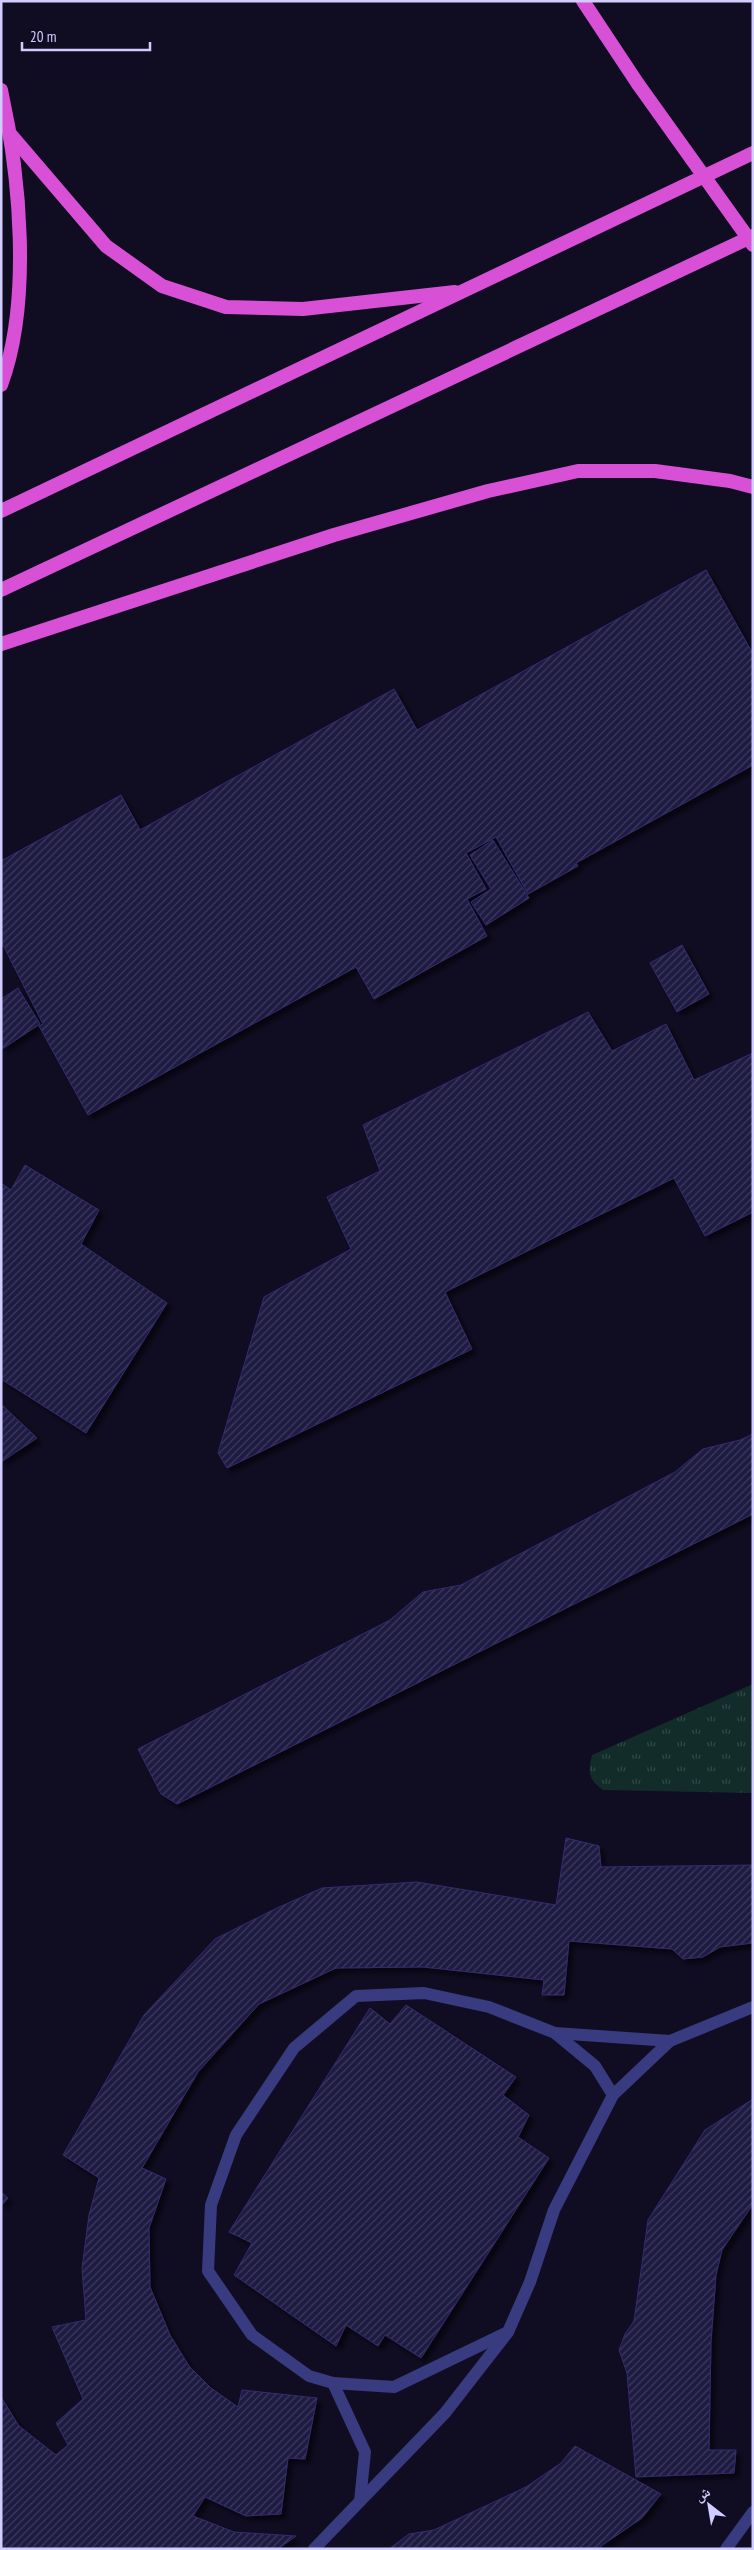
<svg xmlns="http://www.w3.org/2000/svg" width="754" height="2550" viewBox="0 0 754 2550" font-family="'PT Sans Narrow','Noto Naskh Arabic',sans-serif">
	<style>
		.grass { fill: url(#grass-tufts) }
		.building { fill: url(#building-hatch); stroke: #342c6e; filter: url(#shadow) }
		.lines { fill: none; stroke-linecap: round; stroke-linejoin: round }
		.service { stroke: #393b80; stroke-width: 12 }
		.trunk { stroke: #d850d6; stroke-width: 14 }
		.trunk-bridge { stroke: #d850d6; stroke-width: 14 }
	</style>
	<defs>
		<pattern id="grass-tufts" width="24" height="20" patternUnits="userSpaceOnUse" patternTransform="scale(1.25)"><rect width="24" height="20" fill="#112c29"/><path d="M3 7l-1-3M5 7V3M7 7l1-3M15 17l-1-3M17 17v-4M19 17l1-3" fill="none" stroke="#334949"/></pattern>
		<pattern id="building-hatch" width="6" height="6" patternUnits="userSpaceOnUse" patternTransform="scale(1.25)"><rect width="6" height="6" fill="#1f1a42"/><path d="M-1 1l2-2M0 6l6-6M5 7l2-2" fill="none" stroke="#3e3a5e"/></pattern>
		<filter id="shadow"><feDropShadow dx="4.5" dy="4.5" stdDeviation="2.5" flood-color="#0009"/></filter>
	</defs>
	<rect width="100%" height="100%" fill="#100d22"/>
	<path class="grass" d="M753,1684v109l-150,-3c-15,-11 -15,-17 -11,-35z"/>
	<g class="building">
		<polygon points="706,570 753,654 753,765 576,863 578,866 528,894 496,837 466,853 486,889 467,899 487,936 374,999 356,967 88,1115 39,1026 43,1024 1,941 1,861 121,795 140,830 394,689 417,730"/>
		<polygon points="493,840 529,898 486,925 471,902 491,889 470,855"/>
		<polygon points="682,945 709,994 677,1012 650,963"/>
		<polygon points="18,988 40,1024 2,1049 1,999"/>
		<polygon points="588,1012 612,1051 666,1024 694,1080 753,1053 753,1212 705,1236 674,1178 445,1292 472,1349 227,1468 218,1453 264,1297 351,1249 327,1197 380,1171 363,1125"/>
		<polygon points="25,1165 99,1210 81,1244 167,1303 86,1433 1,1379 1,1183 11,1190"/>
		<polygon points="1,1404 37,1438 1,1462"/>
		<polygon points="753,1434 753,1514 195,1795 177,1804 161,1794 138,1749 390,1620 423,1592 461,1585 675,1472 703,1449 740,1440"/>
		<polygon points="566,1838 599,1846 601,1867 753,1865 753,1943 720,1947 703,1957 683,1959 672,1949 569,1941 564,1995 542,1995 544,1980 423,1967 336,1968 259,2004 198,2072 142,2168 166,2179 149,2228 150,2287 170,2335 189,2366 211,2388 238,2407 242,2390 317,2398 305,2459 288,2458 281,2514 246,2516 205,2497 193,2516 234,2532 296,2536 278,2549 1,2549 1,2397 19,2426 56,2455 68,2445 56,2423 83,2399 52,2327 86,2320 82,2268 89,2215 99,2178 63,2155 144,2015 215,1939 277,1908 322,1888 417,1882 556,1905"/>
		<polygon points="406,2005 516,2077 503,2095 529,2115 518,2137 549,2158 421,2358 385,2335 378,2346 346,2325 336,2346 234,2275 252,2243 229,2232 370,2008 390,2024"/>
		<polygon points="753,2099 753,2204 722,2250 716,2275 711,2342 709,2450 736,2450 734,2473 636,2477 627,2373 619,2350 625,2334 634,2321 648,2220 705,2130"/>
		<polygon points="1,2192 8,2198 1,2206"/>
		<polygon points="575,2446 661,2494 642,2518 601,2546 601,2549 389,2549 409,2534 434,2530 526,2487 561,2463"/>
	</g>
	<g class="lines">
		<g class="service">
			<polyline points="555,2033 595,2066 613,2095"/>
			<polyline points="508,2332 394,2387 333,2383 309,2376 252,2335 208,2271 211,2205 236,2135 294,2048 356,1996 424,1993 489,2007 555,2033 670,2041"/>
			<polyline points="333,2383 365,2452 360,2501"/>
			<polyline points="314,2549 445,2413 508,2332 530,2282 554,2210 613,2095 670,2041 753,2007"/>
			<polyline points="726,2549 753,2512"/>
		</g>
		<g class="trunk">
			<polyline points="583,1 638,84"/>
			<path d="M1,90c19,85 31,212 0,295"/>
			<polyline points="11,135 106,246 162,286 226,307 303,309 455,292"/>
			<polyline points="1,511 753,153"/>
			<polyline points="1,590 753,236"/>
			<polyline points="1,644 334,535 488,491 578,471 655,471 730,481 753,487"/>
		</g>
		<polyline class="trunk-bridge" points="638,84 753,245"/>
	</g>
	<rect width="754" height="2550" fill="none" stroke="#d1ceff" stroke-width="5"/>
	<g transform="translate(709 2505) rotate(329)" stroke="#100d22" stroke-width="4" paint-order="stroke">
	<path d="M0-4L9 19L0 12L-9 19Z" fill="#d1ceff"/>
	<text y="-8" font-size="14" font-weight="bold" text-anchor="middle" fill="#d1ceff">ش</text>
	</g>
	<path d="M22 42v8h128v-8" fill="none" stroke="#d1ceff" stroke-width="2.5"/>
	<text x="30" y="42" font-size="15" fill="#d1ceff" stroke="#100d22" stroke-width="4" paint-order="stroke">20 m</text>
</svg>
